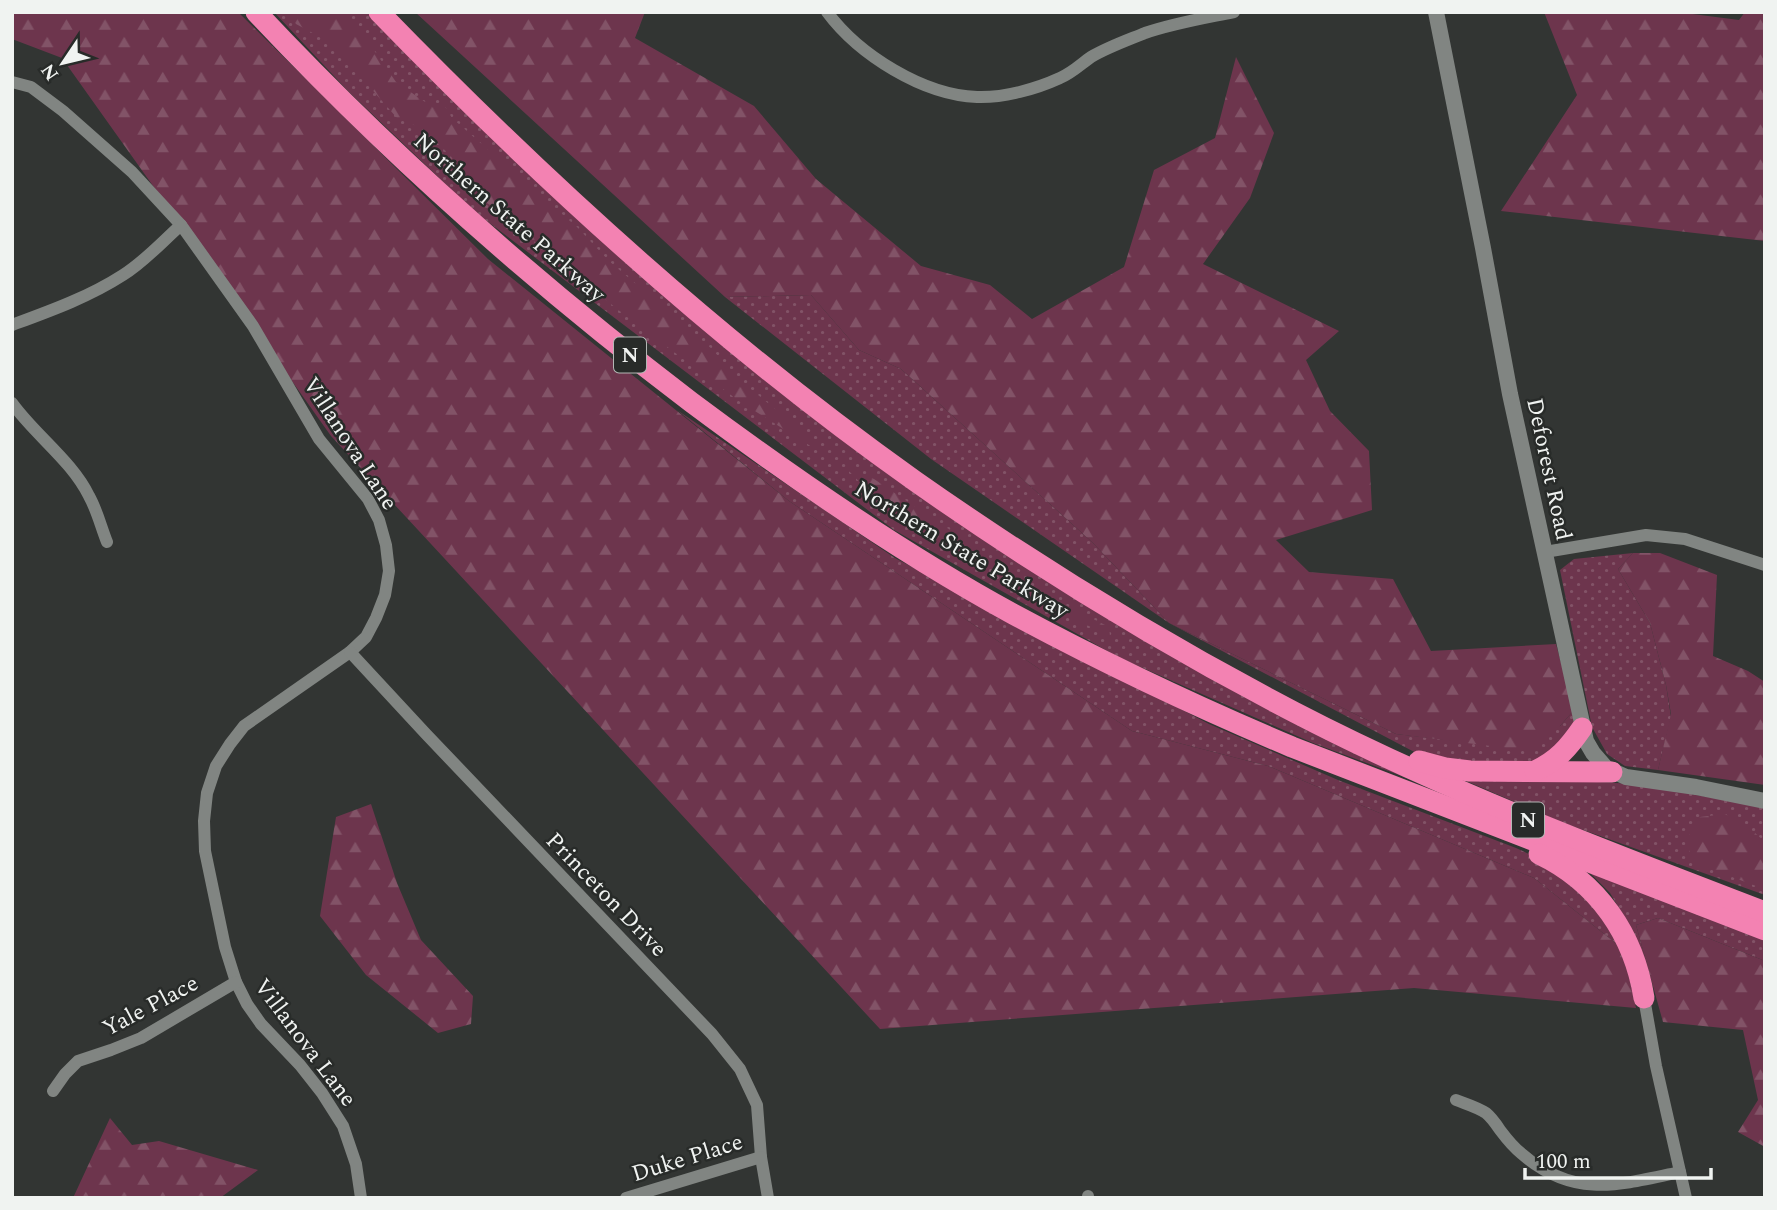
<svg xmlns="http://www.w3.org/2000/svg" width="1777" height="1210" viewBox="0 0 1777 1210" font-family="Spectral,serif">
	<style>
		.grass { fill: url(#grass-dots) }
		.forest { fill: url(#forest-firs) }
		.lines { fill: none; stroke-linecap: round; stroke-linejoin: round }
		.minor { stroke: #818582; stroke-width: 12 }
		.tertiary { stroke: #818582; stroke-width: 16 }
		.motorway { stroke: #f382b2; stroke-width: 21 }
		.labels { text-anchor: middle; stroke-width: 5; stroke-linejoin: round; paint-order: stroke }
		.shield { fill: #282b29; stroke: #b4b7b5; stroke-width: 2 }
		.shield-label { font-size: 21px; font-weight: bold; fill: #f0f3f1 }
		.street-label { font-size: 23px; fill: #f0f3f1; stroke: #282b29 }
	</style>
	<defs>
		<pattern id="grass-dots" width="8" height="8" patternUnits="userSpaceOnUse" patternTransform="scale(1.75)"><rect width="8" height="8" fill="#6d354d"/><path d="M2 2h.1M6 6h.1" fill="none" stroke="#825367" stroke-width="1.8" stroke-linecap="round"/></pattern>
		<pattern id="forest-firs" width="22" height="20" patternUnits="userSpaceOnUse" patternTransform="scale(1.75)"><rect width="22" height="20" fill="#6d354d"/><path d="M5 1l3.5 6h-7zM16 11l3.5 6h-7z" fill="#825367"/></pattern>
	</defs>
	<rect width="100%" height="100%" fill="#323533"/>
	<g class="grass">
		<polygon points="274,12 372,12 525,165 983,534 1407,778 1313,743 1118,657 894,530 475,212 348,91"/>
		<polygon points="811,295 859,350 901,369 1093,543 1169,623 1396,734 1457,741 1560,726 1574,710 1574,724 1564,745 1532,764 1461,763 1420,755 1169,623 931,459 725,297"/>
		<polygon points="677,410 895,558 1209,724 1338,780 1516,848 1562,869 1603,908 1623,949 1534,878 1268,766 1132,731 789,501"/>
		<polygon points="1633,553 1618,569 1650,623 1666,685 1671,717 1658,770 1625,766 1607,754 1592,727 1560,570 1574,559"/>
		<polygon points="1467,775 1634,784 1765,807 1765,895 1561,822 1464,780"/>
		<polygon points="1590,873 1765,936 1765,961 1658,918 1636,925 1649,971 1629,925 1610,893"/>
	</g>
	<g class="forest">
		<polygon points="12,12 238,12 488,259 789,501 1132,731 1268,766 1534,878 1623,949 1636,1008 1414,988 880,1029 331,436 62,58 12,39"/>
		<polygon points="287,12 342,12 356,24 396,82 431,106 443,103 452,118 578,228 609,261 712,349 737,378 821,446 820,452 739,401 617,309 476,194 450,155 421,128 397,118 331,43 296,24"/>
		<polygon points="415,12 645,12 635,38 754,106 816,179 921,266 990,285 1032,319 1124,267 1154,170 1215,138 1236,57 1274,133 1250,198 1203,264 1339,331 1306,360 1330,411 1369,451 1372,510 1276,540 1309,572 1393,579 1431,651 1556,644 1574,710 1560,726 1530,751 1396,734 1169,623 1093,543 901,369 859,350 811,295 725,297"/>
		<polygon points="1544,12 1677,12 1739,20 1745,12 1765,12 1765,241 1501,211 1577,95"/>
		<polygon points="846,468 874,479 974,546 983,565 968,556 955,545 928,534 875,498"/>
		<polygon points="1633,553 1660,553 1717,575 1713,656 1748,671 1765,682 1765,785 1658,770 1671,714 1666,685 1650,623 1618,569"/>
		<polygon points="1030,587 1109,627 1110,636 1076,620"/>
		<polygon points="371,804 397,883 421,940 473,996 471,1024 438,1033 366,975 320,916 336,817"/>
		<polygon points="1725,814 1754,832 1765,842 1765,882 1756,886 1695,863 1685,842 1700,817"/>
		<polygon points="1658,918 1765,961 1765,1147 1738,1132 1758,1100 1743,1030 1663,1022 1636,925"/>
		<polygon points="110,1118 132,1145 159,1141 258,1170 220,1198 73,1198"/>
	</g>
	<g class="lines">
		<g class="minor">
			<path d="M827,12c32,43 96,83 150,85 27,1 59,-8 83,-19 12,-5 21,-14 31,-21 17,-10 37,-17 54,-24 29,-10 60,-15 89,-21"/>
			<polyline points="12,82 31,87 63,111 132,172 181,225 253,326 319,439 368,499 379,520 386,545 389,571 385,595 376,618 366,637 350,652 244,726 230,744 216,766 207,793 204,821 205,851 225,947 236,982 247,1004 261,1024 300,1065 322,1093 343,1126 356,1164 361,1198"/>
			<path d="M12,325c38,-14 77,-28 111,-50 21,-13 39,-33 58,-50"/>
			<path d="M12,403c23,32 60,58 77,93 8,14 12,31 18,46"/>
			<polyline points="1545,552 1646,535 1685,539 1765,565"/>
			<polyline points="350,652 426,734 712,1034 740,1069 757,1105 761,1157 768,1198"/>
			<polyline points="1644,998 1656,1066 1686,1198"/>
			<polyline points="53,1091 65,1074 78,1061 111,1050 141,1038 236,982"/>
			<path d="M1456,1100c10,4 21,7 30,13 5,4 10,11 14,17 6,8 13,17 22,24 52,45 98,31 158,18"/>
			<polyline points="1088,1196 1088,1198"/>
			<polyline points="626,1198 761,1157"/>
		</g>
		<polyline class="tertiary" points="1436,12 1483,248 1510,394 1586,741 1593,753 1606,768 1626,777 1696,787 1765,801"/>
		<g class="motorway">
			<path d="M256,12c134,143 280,272 435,390 103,77 210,151 322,212 91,49 184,93 279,133l473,183"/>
			<path d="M379,12c165,170 342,332 536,469 121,85 248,163 379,231 152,79 312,139 471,200"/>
			<polyline points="1419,761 1445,768 1470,771 1612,772"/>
			<path d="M1535,771c22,-10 34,-24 47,-43"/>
			<path d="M1539,854c59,28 95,81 105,144"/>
		</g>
	</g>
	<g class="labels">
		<g class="shield">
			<rect x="614" y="337.5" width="32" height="35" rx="5"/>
			<rect x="1512" y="802.5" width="32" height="35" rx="5"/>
		</g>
		<g class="shield-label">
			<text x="630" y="362">N</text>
			<text x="1528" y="827">N</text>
		</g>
		<g class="street-label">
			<text transform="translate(510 217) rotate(41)" y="8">Northern State Parkway</text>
			<text transform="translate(351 443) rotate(57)" y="8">Villanova Lane</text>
			<text transform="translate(1550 469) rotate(78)" y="8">Deforest Road</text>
			<text transform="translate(962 549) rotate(31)" y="8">Northern State Parkway</text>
			<text transform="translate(607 894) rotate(46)" y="8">Princeton Drive</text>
			<text transform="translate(150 1005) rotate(-28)" y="8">Yale Place</text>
			<text transform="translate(306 1042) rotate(53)" y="8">Villanova Lane</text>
			<text transform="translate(687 1157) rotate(-17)" y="8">Duke Place</text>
		</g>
	</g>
	<rect width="1777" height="1210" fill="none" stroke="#f0f3f1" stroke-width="28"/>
	<g transform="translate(63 63) rotate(235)" stroke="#282b29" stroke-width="5" paint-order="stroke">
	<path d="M0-5L12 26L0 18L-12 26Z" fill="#f0f3f1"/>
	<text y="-10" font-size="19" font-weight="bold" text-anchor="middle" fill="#f0f3f1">N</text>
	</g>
	<path d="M1525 1168v10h186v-10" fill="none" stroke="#f0f3f1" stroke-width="3.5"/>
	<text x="1536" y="1168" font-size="21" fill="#f0f3f1" stroke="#282b29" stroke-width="5" paint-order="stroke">100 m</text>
</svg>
